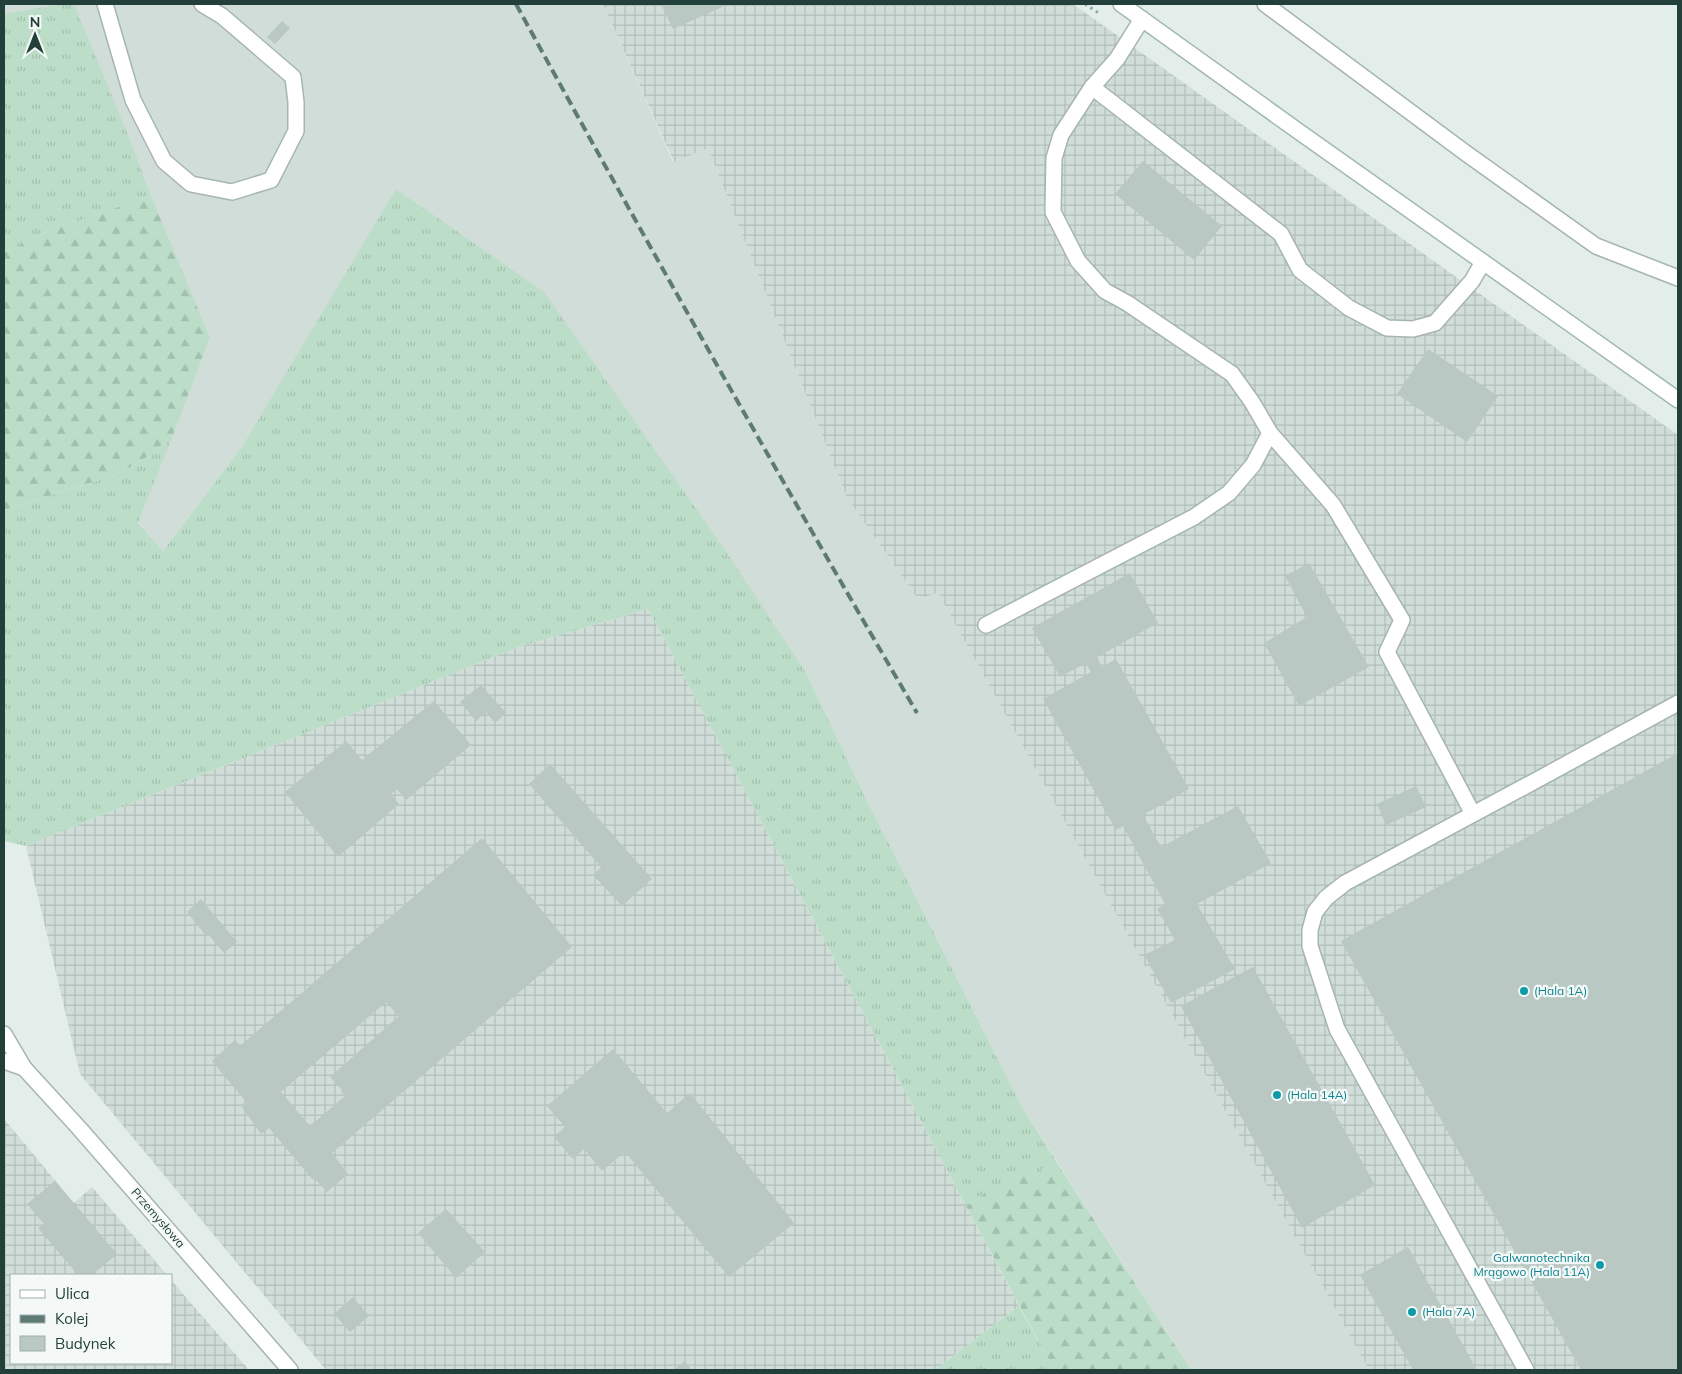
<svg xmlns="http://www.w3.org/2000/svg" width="1682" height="1374" viewBox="0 0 1682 1374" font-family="Mulish,sans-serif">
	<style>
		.built { fill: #d1ddd8 }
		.industrial { fill: url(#industrial-grid) }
		.grass { fill: url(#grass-tufts) }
		.forest { fill: url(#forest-firs) }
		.building { fill: #b9c8c3; fill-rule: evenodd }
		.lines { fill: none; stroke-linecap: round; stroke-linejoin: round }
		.lane-casing { stroke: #a6b5b1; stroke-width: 18 }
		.street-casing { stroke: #a6b5b1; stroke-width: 18 }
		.secondary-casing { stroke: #a2b9b2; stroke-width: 18 }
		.path { stroke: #84b1a5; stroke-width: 3; stroke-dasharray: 2.5 4; stroke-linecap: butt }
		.lane { stroke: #fff; stroke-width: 15 }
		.street { stroke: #fff; stroke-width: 15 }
		.secondary { stroke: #fff; stroke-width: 15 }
		.rail { stroke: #5d7a74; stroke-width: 4; stroke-dasharray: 10 5; stroke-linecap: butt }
		.culture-dot { fill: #0f9aa8; stroke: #f4f9f7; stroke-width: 2 }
		.labels { text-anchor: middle; stroke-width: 4.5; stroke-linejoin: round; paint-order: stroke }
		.culture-label { font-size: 12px; fill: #0d838f; stroke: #f4f9f7; text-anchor: start }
		.street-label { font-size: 12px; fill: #233f39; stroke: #f4f9f7 }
	</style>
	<defs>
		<pattern id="industrial-grid" width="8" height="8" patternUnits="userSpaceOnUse" patternTransform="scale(1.25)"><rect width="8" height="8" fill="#d1ddd8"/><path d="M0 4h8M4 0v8" fill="none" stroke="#b3bfba"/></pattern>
		<pattern id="grass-tufts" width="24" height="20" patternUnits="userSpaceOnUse" patternTransform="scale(1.25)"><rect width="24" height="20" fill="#bcdec8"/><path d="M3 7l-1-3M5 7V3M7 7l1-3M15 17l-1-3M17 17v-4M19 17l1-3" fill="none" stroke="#a1c0ad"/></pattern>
		<pattern id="forest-firs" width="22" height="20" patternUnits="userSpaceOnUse" patternTransform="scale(1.25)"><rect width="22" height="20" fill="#bcdec8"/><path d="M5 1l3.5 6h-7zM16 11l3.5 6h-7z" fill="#a1c0ad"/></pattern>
	</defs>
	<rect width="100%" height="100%" fill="#e3ede9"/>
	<polygon class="built" points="4,4 603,4 673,162 708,148 847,498 918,599 938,593 1369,1370 1191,1370 1022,1107 865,797 806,673 242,447 163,551 138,523 210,338 46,232 4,252"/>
	<g class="industrial">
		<polygon points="603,4 1073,4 1678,435 1678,1370 1369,1370 938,593 918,599 847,498 708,148 674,162"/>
		<polygon points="648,609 1019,1306 935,1370 326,1370 80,1074 26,846 518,647"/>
		<polygon points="4,1119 74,1203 92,1187 167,1275 11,1275 11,1363 171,1363 171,1280 249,1370 4,1370"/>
	</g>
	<g class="grass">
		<polygon points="62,4 74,4 130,140 151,196 46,232 4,252 4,14"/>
		<polygon points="396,189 544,292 725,550 806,673 865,797 1022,1107 1058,1164 1018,1177 993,1188 966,1206 648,609 518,647 26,846 4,841 4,510 115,475 140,462 173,435 138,523 163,551 242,447"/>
		<polygon points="1019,1306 1054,1370 935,1370"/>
	</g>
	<g class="forest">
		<polygon points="151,196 210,338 173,435 153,452 140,462 115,475 4,510 4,252 46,232"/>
		<polygon points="1058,1164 1191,1370 1054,1370 966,1206 993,1188 1018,1177"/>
	</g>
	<g class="building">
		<polygon points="661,4 729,4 673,29"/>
		<polygon points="282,21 290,28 275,44 267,37"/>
		<polygon points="1143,161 1222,226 1194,260 1115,194"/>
		<polygon points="1428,349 1498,396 1467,442 1397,394"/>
		<polygon points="1309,563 1369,667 1299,706 1264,643 1307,617 1285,576"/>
		<polygon points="1130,573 1158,623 1097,657 1102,667 1116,659 1189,789 1143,815 1161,847 1238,806 1271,863 1197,904 1235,969 1171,1003 1144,955 1175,940 1157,909 1165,904 1123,826 1116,830 1043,699 1091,672 1086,663 1060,677 1032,628"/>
		<polygon points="481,685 506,713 495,723 486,712 476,721 460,702"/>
		<polygon points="434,701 471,745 406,800 397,789 391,794 399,804 338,857 285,792 346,741 362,760"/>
		<polygon points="1678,753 1678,1370 1581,1370 1341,941"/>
		<polygon points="550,764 652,879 622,906 593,875 601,867 529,784"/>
		<polygon points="1416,786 1426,807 1386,825 1377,804"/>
		<path d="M482,838l90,109 -240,206 16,21 -21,18 -13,-14 -1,2 -44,-52 -8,6 -19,-27 5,-4 -35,-42 23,-21 5,6zM386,1002l13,14 -69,61 12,13 -1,2 4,4 -35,30 -29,-34z"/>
		<polygon points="201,899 237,942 224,953 208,934 206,936 187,912"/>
		<polygon points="1253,967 1375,1185 1302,1228 1181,1006"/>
		<polygon points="613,1049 667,1113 690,1093 794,1223 729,1277 625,1152 602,1171 584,1149 573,1159 554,1137 565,1127 547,1106"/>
		<polygon points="55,1181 117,1254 92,1275 78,1275 38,1228 44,1224 27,1204"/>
		<polygon points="446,1209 485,1252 456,1278 418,1233"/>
		<polygon points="1408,1247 1477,1370 1413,1370 1360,1275"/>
		<polygon points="353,1297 369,1316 350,1332 334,1314"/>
		<polygon points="685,1361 692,1370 673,1370"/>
	</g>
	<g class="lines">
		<g class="lane-casing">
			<g id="lane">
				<polyline points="105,4 133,100 164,161 191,184 232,192 271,180 296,131 296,102 293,77 222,16 202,4"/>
				<polyline points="1265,4 1467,154 1596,246 1678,278"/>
				<polyline points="1142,19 1117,59 1092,87 1061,135 1054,158 1053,212 1078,261 1105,291 1127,303 1232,374 1252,402 1270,433 1333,505 1402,620 1387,652 1473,814"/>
				<polyline points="1092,87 1281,234 1300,270 1349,308 1387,328 1413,329 1435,323 1472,281 1483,262"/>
				<polyline points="986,625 1194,517 1229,493 1253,465 1270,433"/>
				<polyline points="1526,1370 1337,1029 1310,946 1310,930 1315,912 1326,898 1345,883 1535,781 1678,703"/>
			</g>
		</g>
		<g class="street-casing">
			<g id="street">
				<polyline points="4,1034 24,1068 79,1128 290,1370"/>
				<polyline points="4,1061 24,1068"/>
			</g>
		</g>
		<g class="secondary-casing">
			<polyline id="secondary" points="1121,4 1298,131 1678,400"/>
		</g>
		<polyline class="path" points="1085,4 1100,14"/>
		<use href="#lane" class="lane"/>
		<use href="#street" class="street"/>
		<use href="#secondary" class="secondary"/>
		<path class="rail" d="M516,4c130,238 264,474 401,709"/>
	</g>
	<g class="culture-dot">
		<circle cx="1524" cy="991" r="5"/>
		<circle cx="1277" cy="1095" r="5"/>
		<circle cx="1600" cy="1265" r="5"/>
		<circle cx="1412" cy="1312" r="5"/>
	</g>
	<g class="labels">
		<g class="culture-label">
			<text x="1534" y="995">(Hala 1A)</text>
			<text x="1287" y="1099">(Hala 14A)</text>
			<text x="1590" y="1262" text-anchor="end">Galwanotechnika<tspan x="1590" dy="14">Mrągowo (Hala 11A)</tspan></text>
			<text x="1422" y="1316">(Hala 7A)</text>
		</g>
		<g class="street-label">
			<text transform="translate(158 1218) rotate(49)" y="4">Przemysłowa</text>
		</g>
	</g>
	<rect width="1682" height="1374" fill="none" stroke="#233f39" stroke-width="10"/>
	<rect x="10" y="1274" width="162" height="90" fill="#f4f9f7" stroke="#a0afab"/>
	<rect x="20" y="1290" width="25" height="8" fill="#ffffff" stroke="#a0afab"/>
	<text x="55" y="1299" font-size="15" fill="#233f39">Ulica</text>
	<rect x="20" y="1315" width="25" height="8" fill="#5d7a74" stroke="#a0afab"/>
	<text x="55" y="1324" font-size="15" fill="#233f39">Kolej</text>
	<rect x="20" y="1336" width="25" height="15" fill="#b9c8c3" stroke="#a0afab"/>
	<text x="55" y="1349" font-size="15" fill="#233f39">Budynek</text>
	<g transform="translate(35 35)" stroke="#f4f9f7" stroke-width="4" paint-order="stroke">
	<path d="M0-4L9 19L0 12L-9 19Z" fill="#233f39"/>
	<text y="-8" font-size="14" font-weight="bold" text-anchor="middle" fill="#233f39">N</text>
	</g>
</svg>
